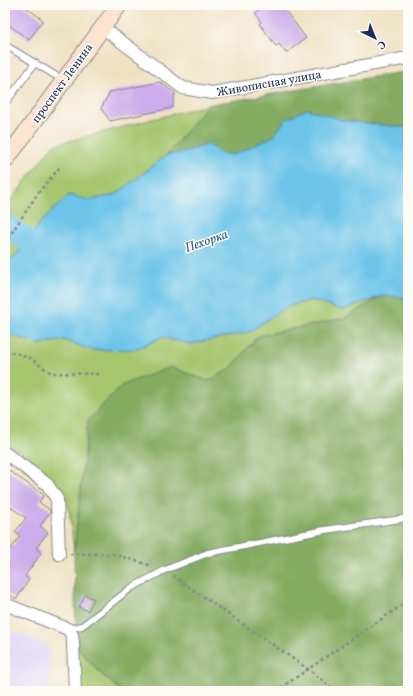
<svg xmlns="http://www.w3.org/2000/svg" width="413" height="696" viewBox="0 0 413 696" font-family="Vollkorn,serif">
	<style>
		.built { fill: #dfd5f5 }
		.green { fill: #a6c66e; stroke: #607a66 }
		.forest { fill: #84ab61; stroke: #506d60 }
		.water { fill: #6cc4e9; stroke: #447aa4 }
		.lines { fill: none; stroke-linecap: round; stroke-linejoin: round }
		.river { stroke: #6cc4e9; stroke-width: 23 }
		.building { fill: #ccaceb }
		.lane-casing { stroke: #858890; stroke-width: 8 }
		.street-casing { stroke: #858890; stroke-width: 14 }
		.secondary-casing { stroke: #858890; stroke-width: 18 }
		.path { stroke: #858890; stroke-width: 2.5; stroke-dasharray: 3 3; stroke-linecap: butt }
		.lane { stroke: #fff; stroke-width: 6 }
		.street { stroke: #fff; stroke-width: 12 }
		.secondary { stroke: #fde4d1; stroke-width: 16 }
		.labels { text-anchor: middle; stroke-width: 3; stroke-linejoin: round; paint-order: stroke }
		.street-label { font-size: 12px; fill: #1b2f5e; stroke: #fdfcf7 }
		.water-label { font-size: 13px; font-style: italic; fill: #335c88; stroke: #fdfcf7 }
	</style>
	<rect width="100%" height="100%" fill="#fdfcf7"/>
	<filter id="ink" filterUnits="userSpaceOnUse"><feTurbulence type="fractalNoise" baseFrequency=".025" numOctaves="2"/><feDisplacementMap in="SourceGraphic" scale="8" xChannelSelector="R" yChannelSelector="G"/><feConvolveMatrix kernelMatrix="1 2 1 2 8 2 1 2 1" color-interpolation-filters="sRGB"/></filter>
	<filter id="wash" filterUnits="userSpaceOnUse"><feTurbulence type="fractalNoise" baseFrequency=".012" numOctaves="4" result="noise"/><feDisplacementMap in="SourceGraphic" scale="16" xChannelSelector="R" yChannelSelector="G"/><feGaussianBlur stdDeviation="0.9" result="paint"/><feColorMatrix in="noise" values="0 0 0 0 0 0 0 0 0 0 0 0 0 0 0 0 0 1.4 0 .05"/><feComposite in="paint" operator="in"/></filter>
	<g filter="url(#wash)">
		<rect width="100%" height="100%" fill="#efe0c1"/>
		<polygon class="built" points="5,628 49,645 50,691 5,691"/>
		<g class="green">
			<polygon points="207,105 167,155 115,195 89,200 40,223 28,241 5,268 5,208 53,145"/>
			<path d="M381,296l-36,22 -87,18 -28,33 -22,12 -38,-14 -82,53 -14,133c-2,-16 -3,-47 -11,-60 -11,-21 -39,-36 -58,-50v-110l34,11 25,-4 28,10 44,-1 26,-12 28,7 59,-12 37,-25 25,-7 32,10z"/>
			<polygon points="76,646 102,675 121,691 77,691"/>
		</g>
		<g class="forest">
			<polygon points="408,71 408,128 346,121 307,109 285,120 274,136 233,155 220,153 208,144 186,152 167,155 207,105"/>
			<polygon points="381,296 408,297 408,691 121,691 102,675 76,646 74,553 88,420 122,385 170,367 208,381 230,369 258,336 345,318"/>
		</g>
		<polygon class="water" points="307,109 346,121 408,128 408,297 381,296 343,310 311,300 286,307 249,332 190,344 162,337 136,349 92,350 64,340 39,344 5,333 5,268 28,241 40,223 69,195 89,200 115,195 167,155 186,152 208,144 220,153 233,155 274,136 285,120"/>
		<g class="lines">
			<polyline class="river" points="9,227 44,253 56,256"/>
		</g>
		<g id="blocks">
			<g class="building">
				<polygon points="8,5 23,5 43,20 29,40 5,22 5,10"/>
				<polygon points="265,5 281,5 306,38 286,53 279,44 276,46 260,24 262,22 255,13"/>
				<polygon points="160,82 175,93 172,108 110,121 101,108 110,92"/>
				<polygon points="5,468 44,495 39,502 50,510 50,512 40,526 48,532 36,548 41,553 25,576 29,580 16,599 5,592 5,557 20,536 15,532 26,518 5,503"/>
				<polygon points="85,595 94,599 88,611 79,607"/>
			</g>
		</g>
	</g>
	<g filter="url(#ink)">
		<use href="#blocks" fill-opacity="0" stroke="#858890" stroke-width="1"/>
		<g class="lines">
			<g class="lane-casing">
				<g id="lane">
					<polyline points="5,45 63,80"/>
					<polyline points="5,104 35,63"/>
					<polyline points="68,629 82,626 131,588 165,570 208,553 325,530 408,518"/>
				</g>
			</g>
			<g class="street-casing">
				<g id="street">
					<polyline points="102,27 183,88 212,93 408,58"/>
					<polyline points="5,453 47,484 57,499 59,554"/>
					<polyline points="5,604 68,629 72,635 73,642 75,691"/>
				</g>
			</g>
			<g class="secondary-casing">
				<polyline id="secondary" points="5,161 119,5"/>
			</g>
			<g class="path">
				<polyline points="5,60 11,59"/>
				<polyline points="5,234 9,237"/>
				<polyline points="5,243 38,193 60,167"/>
				<polyline points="5,352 15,353 30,358 51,373 100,374"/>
				<polyline points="70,554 112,554 153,566"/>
				<polyline points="173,576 308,669 336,691"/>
				<polyline points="276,691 408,601"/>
			</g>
			<use href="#lane" class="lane"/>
			<use href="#street" class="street"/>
			<use href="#secondary" class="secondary"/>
		</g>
	</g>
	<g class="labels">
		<g class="street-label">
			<text transform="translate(62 83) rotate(-54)" y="4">проспект Ленина</text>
			<text transform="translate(269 83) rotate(-10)" y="4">Живописная улица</text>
		</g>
		<g class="water-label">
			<text transform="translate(206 240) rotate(-19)" y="5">Пехорка</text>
		</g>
	</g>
	<rect width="413" height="696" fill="none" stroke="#fdfcf7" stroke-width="20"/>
	<g transform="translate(375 38) rotate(137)" stroke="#fdfcf7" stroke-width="3" paint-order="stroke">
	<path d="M0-3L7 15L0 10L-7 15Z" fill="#1b2f5e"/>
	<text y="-6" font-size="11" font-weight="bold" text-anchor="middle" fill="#1b2f5e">С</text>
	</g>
</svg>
